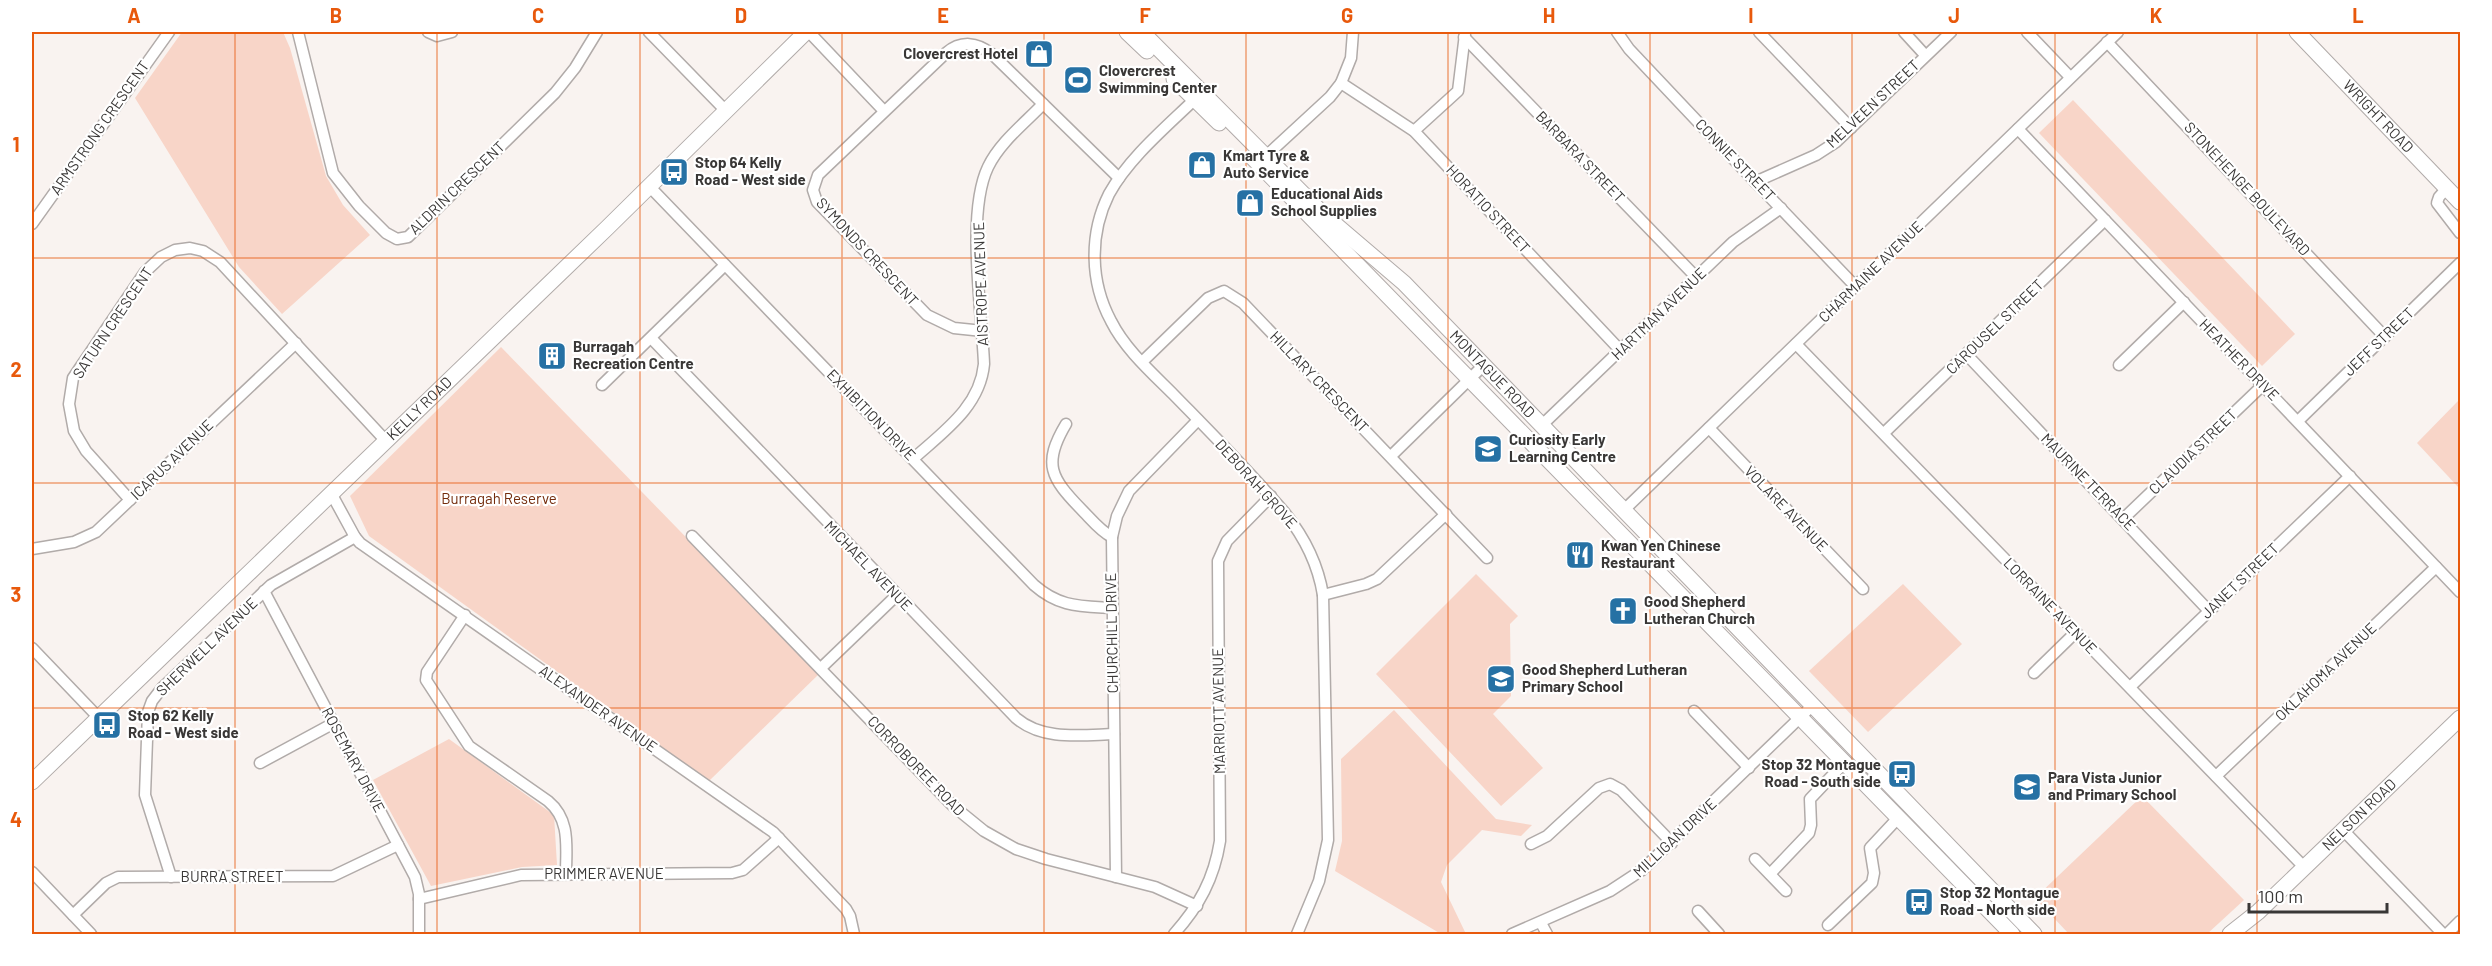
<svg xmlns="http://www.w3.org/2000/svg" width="2492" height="966" viewBox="0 0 2492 966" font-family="Barlow,sans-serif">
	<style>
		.green { fill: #f8d5c8 }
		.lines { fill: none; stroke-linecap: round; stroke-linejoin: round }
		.street-casing { stroke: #b1aba9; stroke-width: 13 }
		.secondary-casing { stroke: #b1aba9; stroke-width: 17 }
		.street { stroke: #fff; stroke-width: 10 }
		.secondary { stroke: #fff; stroke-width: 15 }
		.grid { fill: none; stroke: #e8590c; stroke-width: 1.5; stroke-opacity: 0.55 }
		.labels { text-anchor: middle; stroke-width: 4.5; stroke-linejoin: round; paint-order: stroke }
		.poi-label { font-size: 15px; font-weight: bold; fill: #393736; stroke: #fff; text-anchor: start }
		.street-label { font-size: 15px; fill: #393736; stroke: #fff }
		.park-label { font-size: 15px; fill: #742d0d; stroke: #fff }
		.neatline { fill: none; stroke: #e8590c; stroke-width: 2 }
		.grid-label { font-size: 20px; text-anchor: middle; font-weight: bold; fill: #e8590c }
	</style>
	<rect width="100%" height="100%" fill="#f9f3f0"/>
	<g class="green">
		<polygon points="182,32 283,32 290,48 326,176 343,205 370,235 282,314 239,267 135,98"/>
		<polygon points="2073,100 2295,334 2262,366 2039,133"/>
		<polygon points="501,347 819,674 709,781 369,536 350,496"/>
		<polygon points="2460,399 2460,489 2417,443"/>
		<polygon points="1476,574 1518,616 1510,624 1511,696 1493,714 1543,768 1501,806 1376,674"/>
		<polygon points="1903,584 1962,644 1868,732 1809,671"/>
		<polygon points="1394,710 1496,819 1532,825 1521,836 1482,830 1447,865 1441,882 1466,934 1441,934 1335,871 1342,841 1341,759"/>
		<polygon points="449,739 554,815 557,865 522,867 431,886 373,780"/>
		<polygon points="2142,796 2244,900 2207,934 2069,934 2035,898"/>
	</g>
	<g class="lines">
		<g class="street-casing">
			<g id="street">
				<polyline points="298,32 333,173 359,206 386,233 397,239 408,237 555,93 575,68 597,32"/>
				<polyline points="428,32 437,36 452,32"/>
				<polyline points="649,32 726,111"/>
				<polyline points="809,32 884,111"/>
				<polyline points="1617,32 1629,49 1697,121 1856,287"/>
				<polyline points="1759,32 1851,128"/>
				<polyline points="1904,32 1925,55"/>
				<polyline points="2027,32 2070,77"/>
				<polyline points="1464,37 1696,277"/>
				<polyline points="2107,42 2385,337"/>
				<polyline points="1341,83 1414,131 1621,351"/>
				<path d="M1194,100c-29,28 -65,58 -85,94 -20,40 -19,88 2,127 14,28 40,51 62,73 38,39 77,78 112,119 20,25 33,51 38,82l5,245 -9,41 -22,53"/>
				<polyline points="2018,129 2460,592"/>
				<polyline points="1414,131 1458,91 1465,34"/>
				<polyline points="1266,156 1330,97 1341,83 1351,58 1353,32"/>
				<polyline points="1755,182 1816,155 1836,142 1951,32"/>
				<path d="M650,187l384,398c25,22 45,21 77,23"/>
				<polyline points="2447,188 2439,197 2437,203 2460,233"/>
				<polyline points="32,224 169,32"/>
				<path d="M983,331l-29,-3 -27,-13 -110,-113 -4,-12 5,-15 128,-122c15,-13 31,-11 46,1l127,124"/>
				<path d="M651,338l365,380c27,23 65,17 98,16"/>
				<polyline points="1796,344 2304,867"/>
				<polyline points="1967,355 2209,611"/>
				<polyline points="1142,362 1208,298 1224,291 1243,303 1487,558"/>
				<polyline points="2119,365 2184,302"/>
				<polyline points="602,385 725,265"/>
				<polyline points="2298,421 2460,263"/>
				<path d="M1066,424c-24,40 -15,54 15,85 10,10 19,22 31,28"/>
				<polyline points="1541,426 1733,242 1781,208"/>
				<polyline points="1709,428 1863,589"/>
				<polyline points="1884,433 2105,220"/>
				<polyline points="1391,456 1483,366"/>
				<path d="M913,459c30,-27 67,-52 71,-95 -2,-52 -18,-151 4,-197 12,-25 37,-44 55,-63"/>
				<polyline points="331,493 355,537 360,543 773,832 846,909 850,916 854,934"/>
				<polyline points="130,500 86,451 74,431 69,404 73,378 145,272 161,257 175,250 190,248 203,251 220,262 386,441"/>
				<polyline points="1623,511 2118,32"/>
				<polyline points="2123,519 2263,385"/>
				<polyline points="692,536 952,805 984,831 1016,849 1046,859 1155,887 1197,906"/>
				<polyline points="32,549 74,542 96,532 296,343"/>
				<polyline points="264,591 415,877 419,894 419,934"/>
				<polyline points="1323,595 1366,584 1377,579 1446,514"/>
				<path d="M465,615l-38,57 -1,8 43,66 79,55c23,19 18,46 18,73"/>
				<polyline points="32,648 99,718"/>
				<polyline points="821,668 897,595"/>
				<polyline points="2034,673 2076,632"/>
				<polyline points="2130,687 2350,476"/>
				<polyline points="1694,711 1749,768"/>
				<polyline points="260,763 334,723"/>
				<polyline points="2216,776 2436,567"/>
				<polyline points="2343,830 2443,934"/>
				<polyline points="1531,844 1547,836 1599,788 1610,784 1621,790 1672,843"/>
				<polyline points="1755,859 1786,891"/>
				<polyline points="32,872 91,934"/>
				<polyline points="1770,874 1809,833 1811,825 1810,799 1845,762"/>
				<polyline points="171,877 145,795 148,712 152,701 162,688 271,585 355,537"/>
				<polyline points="1116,877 1112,537 1117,516 1129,491 1198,420"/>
				<polyline points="419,899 521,875 732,873 743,870 779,838"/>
				<polyline points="1698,911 1719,934"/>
				<polyline points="73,915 106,883 118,877 333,876 398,845"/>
				<polyline points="1541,923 1547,934"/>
				<polyline points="1828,925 1872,883 1874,873 1870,848 1898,818"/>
				<path d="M1174,934c25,-28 40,-55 46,-93l-2,-280 9,-20 44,-45"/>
				<polyline points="1512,934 1610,891 1642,870 1813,705"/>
				<polyline points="2447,934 2460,921"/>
			</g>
		</g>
		<g class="secondary-casing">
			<g id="secondary">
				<polyline points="1127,32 1147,51"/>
				<path id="s1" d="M1142,32l181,182 81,69 630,651"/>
				<path id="s2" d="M2297,32l163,170"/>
				<polyline points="1174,79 1219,123"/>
				<polyline points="1253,158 2012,934"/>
				<path id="s3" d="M32,782l575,-554 199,-196"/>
				<path id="s4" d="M2230,934l28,-22 202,-194"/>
			</g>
		</g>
		<use href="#street" class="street"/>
		<use href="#secondary" class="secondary"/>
	</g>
	<path class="grid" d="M235,32v902M437,32v902M640,32v902M842,32v902M1044,32v902M1246,32v902M1448,32v902M1650,32v902M1852,32v902M2055,32v902M2257,32v902M32,258h2428M32,483h2428M32,708h2428"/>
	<defs>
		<g id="shop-square" transform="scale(1.5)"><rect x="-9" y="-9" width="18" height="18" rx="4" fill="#2671a4" stroke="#fff"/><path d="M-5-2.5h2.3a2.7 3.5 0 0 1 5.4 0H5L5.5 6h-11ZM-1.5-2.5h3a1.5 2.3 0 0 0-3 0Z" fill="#fff"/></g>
		<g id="stadium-square" transform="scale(1.5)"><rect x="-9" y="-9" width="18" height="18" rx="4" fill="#2671a4" stroke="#fff"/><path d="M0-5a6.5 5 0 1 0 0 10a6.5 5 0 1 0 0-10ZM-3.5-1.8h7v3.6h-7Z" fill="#fff"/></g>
		<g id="bus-square" transform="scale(1.5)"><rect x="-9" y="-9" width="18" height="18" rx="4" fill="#2671a4" stroke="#fff"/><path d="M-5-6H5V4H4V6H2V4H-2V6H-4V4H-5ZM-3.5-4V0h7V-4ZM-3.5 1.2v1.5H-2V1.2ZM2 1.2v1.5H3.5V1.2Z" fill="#fff"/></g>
		<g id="building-square" transform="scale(1.5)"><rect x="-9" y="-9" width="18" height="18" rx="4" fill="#2671a4" stroke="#fff"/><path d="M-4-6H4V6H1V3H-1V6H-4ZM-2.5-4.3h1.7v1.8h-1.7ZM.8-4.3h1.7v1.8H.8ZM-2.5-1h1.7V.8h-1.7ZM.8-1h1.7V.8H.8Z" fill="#fff"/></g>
		<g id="school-square" transform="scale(1.5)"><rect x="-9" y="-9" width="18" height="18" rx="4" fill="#2671a4" stroke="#fff"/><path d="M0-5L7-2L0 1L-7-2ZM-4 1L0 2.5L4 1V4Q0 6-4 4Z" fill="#fff"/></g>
		<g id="restaurant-square" transform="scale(1.5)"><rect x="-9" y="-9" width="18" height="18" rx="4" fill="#2671a4" stroke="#fff"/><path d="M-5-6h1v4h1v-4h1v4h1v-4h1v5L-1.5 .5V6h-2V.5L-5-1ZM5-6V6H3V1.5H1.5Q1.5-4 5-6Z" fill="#fff"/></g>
		<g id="church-square" transform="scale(1.5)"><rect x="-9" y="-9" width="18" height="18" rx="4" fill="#2671a4" stroke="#fff"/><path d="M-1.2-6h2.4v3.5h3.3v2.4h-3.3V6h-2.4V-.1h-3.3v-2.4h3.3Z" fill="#fff"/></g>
	</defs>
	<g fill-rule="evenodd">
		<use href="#shop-square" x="1039" y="54"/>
		<use href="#stadium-square" x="1078" y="80"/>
		<use href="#shop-square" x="1202" y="165"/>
		<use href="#bus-square" x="674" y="172"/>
		<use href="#shop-square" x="1250" y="203"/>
		<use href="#building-square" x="552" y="356"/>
		<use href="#school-square" x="1488" y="449"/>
		<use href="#restaurant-square" x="1580" y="555"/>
		<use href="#church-square" x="1623" y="611"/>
		<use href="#school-square" x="1501" y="679"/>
		<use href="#bus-square" x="107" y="725"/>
		<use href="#bus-square" x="1902" y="774"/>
		<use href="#school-square" x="2027" y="787"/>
		<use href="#bus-square" x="1919" y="902"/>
	</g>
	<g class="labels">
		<g class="poi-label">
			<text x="1018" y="59" text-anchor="end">Clovercrest Hotel</text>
			<text x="1099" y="76">Clovercrest<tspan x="1099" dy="17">Swimming Center</tspan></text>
			<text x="1223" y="161">Kmart Tyre &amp;<tspan x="1223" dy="17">Auto Service</tspan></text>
			<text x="695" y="168">Stop 64 Kelly<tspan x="695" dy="17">Road - West side</tspan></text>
			<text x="1271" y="199">Educational Aids<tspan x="1271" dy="17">School Supplies</tspan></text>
			<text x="573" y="352">Burragah<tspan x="573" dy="17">Recreation Centre</tspan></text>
			<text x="1509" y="445">Curiosity Early<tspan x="1509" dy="17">Learning Centre</tspan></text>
			<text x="1601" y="551">Kwan Yen Chinese<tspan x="1601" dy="17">Restaurant</tspan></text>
			<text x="1644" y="607">Good Shepherd<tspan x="1644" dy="17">Lutheran Church</tspan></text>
			<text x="1522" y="675">Good Shepherd Lutheran<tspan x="1522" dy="17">Primary School</tspan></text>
			<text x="128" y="721">Stop 62 Kelly<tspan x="128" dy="17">Road - West side</tspan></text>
			<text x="1881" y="770" text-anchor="end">Stop 32 Montague<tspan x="1881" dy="17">Road - South side</tspan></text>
			<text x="2048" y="783">Para Vista Junior<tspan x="2048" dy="17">and Primary School</tspan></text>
			<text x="1940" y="898">Stop 32 Montague<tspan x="1940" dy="17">Road - North side</tspan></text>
		</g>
		<g class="street-label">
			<text transform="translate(1873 104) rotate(-43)" y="5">MELVEEN STREET</text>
			<text dy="5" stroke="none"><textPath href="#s2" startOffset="117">WRIGHT ROAD</textPath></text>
			<text transform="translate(100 128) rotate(-55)" y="5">ARMSTRONG CRESCENT</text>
			<text transform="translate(1580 157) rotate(46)" y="5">BARBARA STREET</text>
			<text transform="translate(1735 160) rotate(46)" y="5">CONNIE STREET</text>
			<text transform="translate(457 188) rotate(-44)" y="5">ALDRIN CRESCENT</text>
			<text transform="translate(2247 189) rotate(47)" y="5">STONEHENGE BOULEVARD</text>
			<text transform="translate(1488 209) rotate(47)" y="5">HORATIO STREET</text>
			<text transform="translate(867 252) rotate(47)" y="5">SYMONDS CRESCENT</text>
			<text transform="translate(1871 272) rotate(-44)" y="5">CHARMAINE AVENUE</text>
			<text transform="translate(981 284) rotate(-92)" y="5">AISTROPE AVENUE</text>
			<text transform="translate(1659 314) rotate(-44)" y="5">HARTMAN AVENUE</text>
			<text transform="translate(113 323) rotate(-56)" y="5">SATURN CRESCENT</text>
			<text transform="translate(1995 327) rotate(-44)" y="5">CAROUSEL STREET</text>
			<text transform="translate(2379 342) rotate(-44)" y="5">JEFF STREET</text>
			<text transform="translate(2239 360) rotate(46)" y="5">HEATHER DRIVE</text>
			<text dy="5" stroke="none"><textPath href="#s1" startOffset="490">MONTAGUE ROAD</textPath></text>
			<text transform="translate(1319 382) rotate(46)" y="5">HILLARY CRESCENT</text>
			<text dy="5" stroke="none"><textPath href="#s3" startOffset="538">KELLY ROAD</textPath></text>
			<text transform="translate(871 415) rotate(46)" y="5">EXHIBITION DRIVE</text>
			<text transform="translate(2193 452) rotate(-44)" y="5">CLAUDIA STREET</text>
			<text transform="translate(172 460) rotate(-44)" y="5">ICARUS AVENUE</text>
			<text transform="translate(2088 482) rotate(46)" y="5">MAURINE TERRACE</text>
			<text transform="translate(1256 484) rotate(48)" y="5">DEBORAH GROVE</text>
			<text transform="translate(1786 509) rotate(46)" y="5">VOLARE AVENUE</text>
			<text transform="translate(868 566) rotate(46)" y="5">MICHAEL AVENUE</text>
			<text transform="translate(2240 581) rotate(-44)" y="5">JANET STREET</text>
			<text transform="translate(2050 606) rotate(46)" y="5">LORRAINE AVENUE</text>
			<text transform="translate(1112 633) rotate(-91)" y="5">CHURCHILL DRIVE</text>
			<text transform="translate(207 647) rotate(-44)" y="5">SHERWELL AVENUE</text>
			<text transform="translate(2326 672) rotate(-44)" y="5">OKLAHOMA AVENUE</text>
			<text transform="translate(598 709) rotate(35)" y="5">ALEXANDER AVENUE</text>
			<text transform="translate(1219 711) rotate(-91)" y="5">MARRIOTT AVENUE</text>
			<text transform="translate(353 760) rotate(62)" y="5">ROSEMARY DRIVE</text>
			<text transform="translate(916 766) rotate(46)" y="5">CORROBOREE ROAD</text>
			<text dy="5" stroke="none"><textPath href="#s4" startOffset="176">NELSON ROAD</textPath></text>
			<text transform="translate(1675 838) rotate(-43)" y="5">MILLIGAN DRIVE</text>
			<text x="604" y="879">PRIMMER AVENUE</text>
			<text x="232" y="882">BURRA STREET</text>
		</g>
		<g class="park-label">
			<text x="499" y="504">Burragah Reserve</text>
		</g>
	</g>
	<rect width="2492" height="966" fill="none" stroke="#ffffff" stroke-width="66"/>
	<path d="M2249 903v9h138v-9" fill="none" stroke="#393736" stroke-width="3"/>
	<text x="2258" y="903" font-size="18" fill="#393736" stroke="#ffffff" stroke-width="4.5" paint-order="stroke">100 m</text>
	<rect x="33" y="33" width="2426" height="900" class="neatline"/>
	<g class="grid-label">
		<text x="134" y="23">A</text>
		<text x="336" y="23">B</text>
		<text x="538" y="23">C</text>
		<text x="741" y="23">D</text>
		<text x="943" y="23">E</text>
		<text x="1145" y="23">F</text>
		<text x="1347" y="23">G</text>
		<text x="1549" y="23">H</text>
		<text x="1751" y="23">I</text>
		<text x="1954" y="23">J</text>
		<text x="2156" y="23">K</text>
		<text x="2358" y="23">L</text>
		<text x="16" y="152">1</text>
		<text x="16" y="377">2</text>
		<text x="16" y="602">3</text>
		<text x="16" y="827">4</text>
	</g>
</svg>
